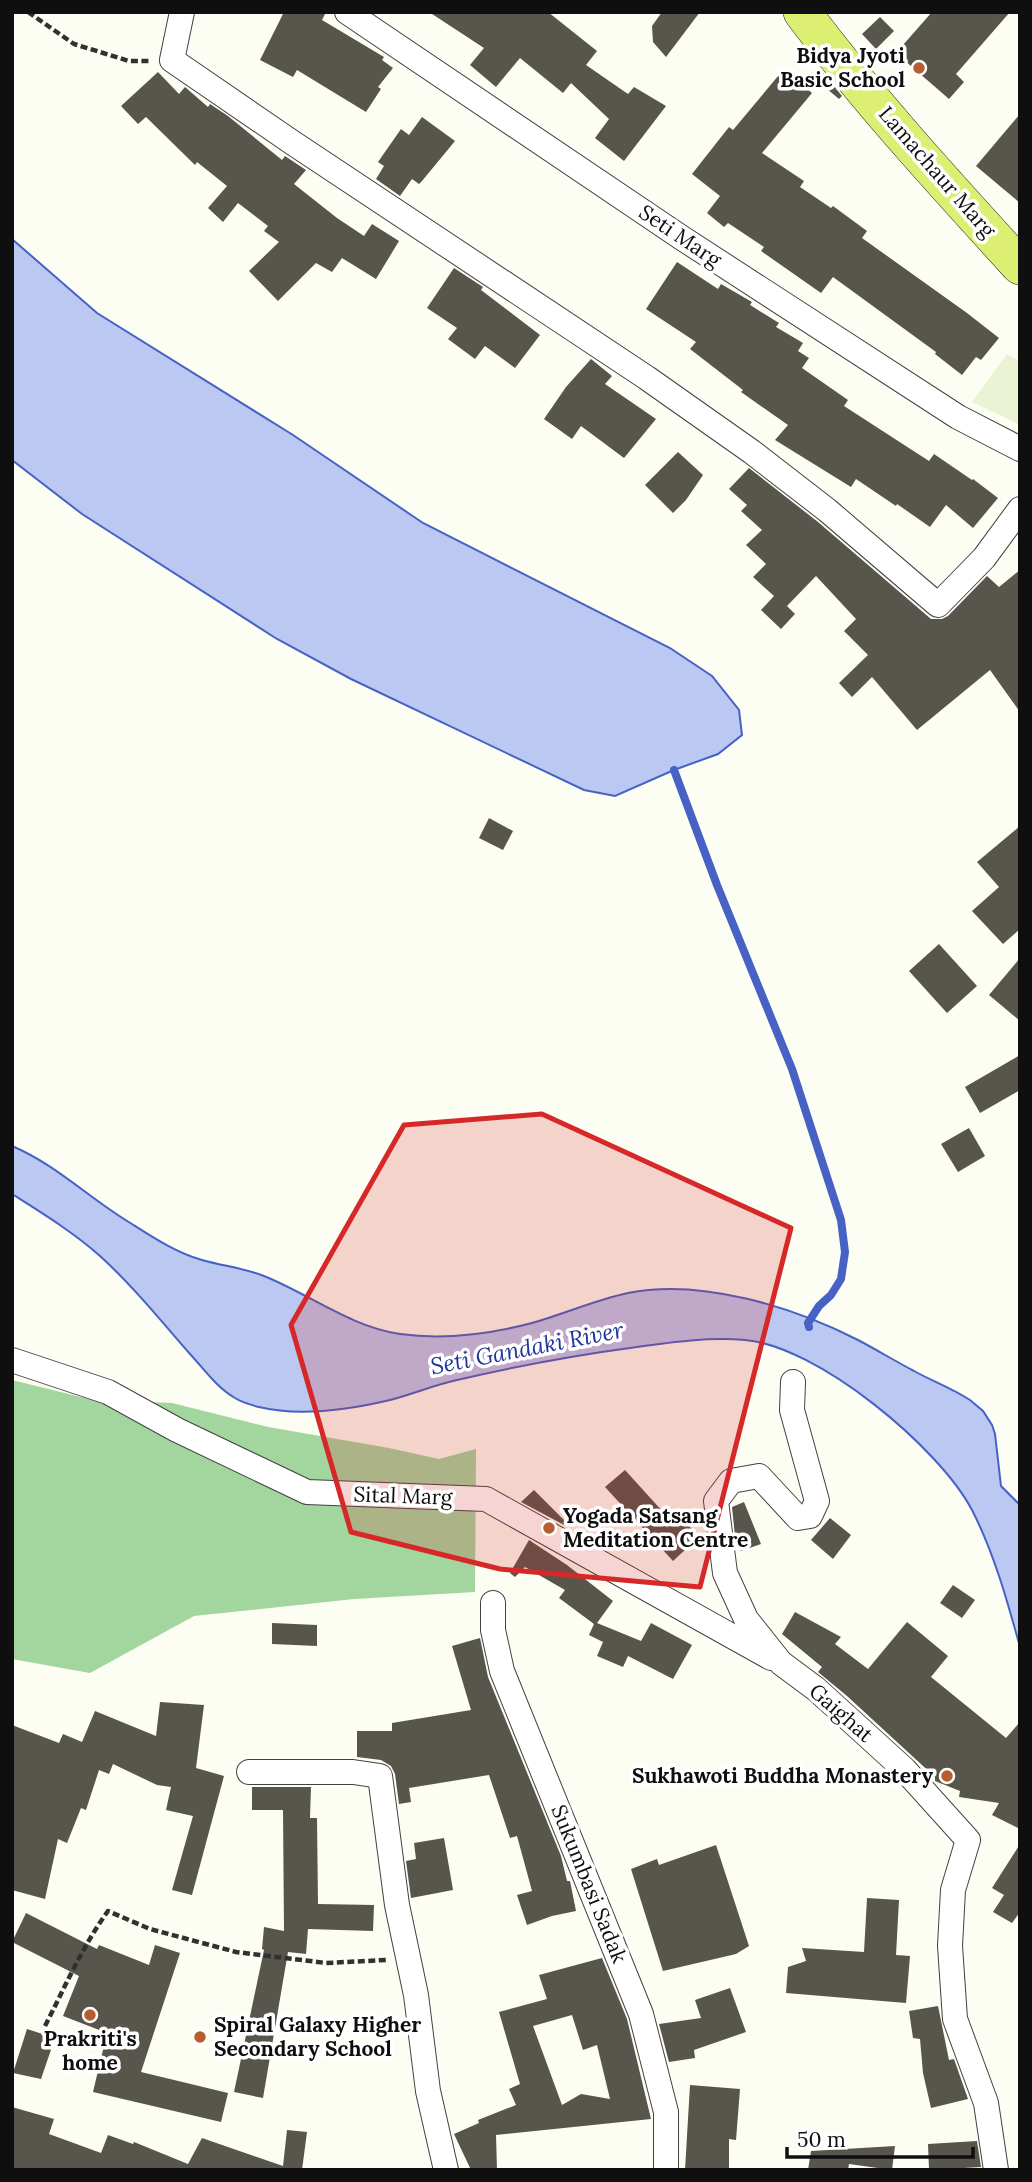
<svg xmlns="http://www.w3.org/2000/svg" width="1032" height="2182" viewBox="0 0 1032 2182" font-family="Lora,serif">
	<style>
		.farmland { fill: #eaf3d4 }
		.forest { fill: #a2d69e }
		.water { fill: #bbc8f2; stroke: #4762c4; stroke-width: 2 }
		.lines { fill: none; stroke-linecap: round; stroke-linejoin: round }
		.stream { stroke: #4762c4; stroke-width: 8 }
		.building { fill: #57554c; fill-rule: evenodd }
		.street-casing { stroke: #424242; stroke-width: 26 }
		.primary-casing { stroke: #202020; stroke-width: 38 }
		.path { stroke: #313131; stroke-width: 4.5; stroke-dasharray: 7 3.5; stroke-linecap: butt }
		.street { stroke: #fff; stroke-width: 24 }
		.primary { stroke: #ddef72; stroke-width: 37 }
		.marked { fill: #d62828; fill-opacity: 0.2; stroke: #d62828; stroke-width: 5; stroke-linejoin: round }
		.poi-dot { fill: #b65e31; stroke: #fff; stroke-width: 2.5 }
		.labels { text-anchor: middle; stroke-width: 7; stroke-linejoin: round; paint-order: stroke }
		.poi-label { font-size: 21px; font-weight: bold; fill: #0f0f0f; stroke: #fff; text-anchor: end }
		.street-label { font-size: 21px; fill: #0f0f0f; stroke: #fff }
		.water-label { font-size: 23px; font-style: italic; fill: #213699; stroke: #fff }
	</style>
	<rect width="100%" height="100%" fill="#fcfef3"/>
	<polygon class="farmland" points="1007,354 1020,361 1020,425 972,402"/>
	<polygon class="forest" points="12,1380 93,1400 172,1403 268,1427 389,1448 439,1459 476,1449 475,1592 354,1599 194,1616 90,1673 12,1659"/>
	<g class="water">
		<polygon points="12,239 97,313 293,435 423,523 670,648 712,676 739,710 742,735 718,754 674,770 615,796 584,790 351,679 277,639 82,514 12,460"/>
		<path d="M12,1146c45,19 79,54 120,78 22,14 45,29 70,36 21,6 42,8 62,16 45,18 87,51 136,58 43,6 90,0 132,-11 32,-9 63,-23 96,-30 73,-15 165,14 230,47 19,10 37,21 56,31 18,10 38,17 56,29l13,11 9,14 3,9 6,52 19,19v142c-13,-47 -26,-94 -48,-137 -33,-63 -155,-164 -227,-170 -36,-3 -72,2 -108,7 -60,8 -120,19 -180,33 -23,5 -44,14 -67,20 -42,10 -89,17 -131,7 -8,-2 -18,-5 -24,-9 -18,-10 -31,-29 -45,-44 -29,-33 -57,-68 -90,-98 -27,-24 -58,-43 -88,-62z"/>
	</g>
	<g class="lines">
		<polyline class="stream" points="674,770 717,885 792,1069 841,1220 845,1252 841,1279 831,1295 819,1306 808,1323 809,1327"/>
	</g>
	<g class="building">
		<polygon points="284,12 326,12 322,20 384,57 382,60 393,68 378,87 381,89 366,112 297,70 293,77 260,60"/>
		<polygon points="429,12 548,12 597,51 586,65 628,94 634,87 666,106 624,161 595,138 609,119 571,83 563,93 520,58 496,87 470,65 484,48"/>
		<polygon points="662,12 700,12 666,57 653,42 652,26"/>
		<polygon points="932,12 1010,12 956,74 964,82 949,99 896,53"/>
		<polygon points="880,17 894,31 876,49 862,34"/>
		<polygon points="784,69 812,93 762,153 804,181 800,187 831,208 833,206 867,231 862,238 967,313 999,338 981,360 976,357 962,375 935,354 936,352 833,277 821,293 761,251 764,247 728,223 724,227 707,213 720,196 692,174 729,127 733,130"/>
		<polygon points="821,70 842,96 839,99 814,78"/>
		<polygon points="158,72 179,94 185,87 208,107 210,104 228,116 282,160 285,156 306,170 294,184 337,218 364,236 372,224 399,241 376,279 342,258 332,272 316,263 278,301 249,271 279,242 264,231 268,226 238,203 223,222 208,208 227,186 197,162 195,165 146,117 138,124 121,106"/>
		<polygon points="1020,114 1020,203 976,166"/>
		<polygon points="422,117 455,141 422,181 419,184 412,179 400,196 376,179 384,166 378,162 401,129 409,135"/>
		<polygon points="677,262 718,289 721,284 752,302 750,305 779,323 776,327 803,343 798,351 809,358 802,368 848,400 844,406 929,461 934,454 972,480 973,479 998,498 973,528 946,505 930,527 897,504 896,506 856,479 851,487 775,440 788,425 741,392 743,390 690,349 696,342 646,309"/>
		<polygon points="454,268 483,287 481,290 540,335 515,368 485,346 475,359 448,339 457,328 427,308"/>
		<polygon points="591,359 612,376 605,384 656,419 624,458 581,426 572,439 544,419 566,387"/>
		<polygon points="678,452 703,475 686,500 673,513 645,485"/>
		<polygon points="749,468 818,522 931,619 942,619 948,616 987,576 999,587 1020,570 1020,712 990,670 917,730 872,677 852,697 839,683 868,655 844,631 856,619 816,576 787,606 795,614 781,629 761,610 774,596 753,577 766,564 746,545 762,530 741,511 747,505 729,489"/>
		<polygon points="489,818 513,831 503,850 479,838"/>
		<polygon points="1020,826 1020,929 1003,944 972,911 999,887 977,862"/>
		<polygon points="939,944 977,986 947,1013 909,971"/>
		<polygon points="1020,958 1020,1021 989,995"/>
		<polygon points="1020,1055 1020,1090 980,1113 965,1087"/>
		<polygon points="969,1128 985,1156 958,1172 941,1144"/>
		<polygon points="625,1470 664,1513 666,1511 677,1523 682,1518 699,1537 673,1561 605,1487"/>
		<polygon points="534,1490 568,1524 566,1526 521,1502"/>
		<polygon points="744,1502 761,1544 741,1551 735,1536 732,1507"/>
		<polygon points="830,1518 851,1535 833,1559 811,1540"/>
		<polygon points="529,1540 567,1565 613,1601 597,1623 641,1641 651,1623 692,1645 673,1679 628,1656 623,1667 597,1656 603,1642 589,1635 594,1624 559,1598 565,1590 525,1567 515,1577 510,1573"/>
		<polygon points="953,1585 975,1600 962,1618 940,1603"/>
		<polygon points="795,1612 841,1637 835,1644 868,1669 907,1622 948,1656 931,1677 1006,1738 1020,1722 1020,1829 992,1815 999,1803 959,1797 960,1791 935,1781 935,1777 847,1696 818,1672 822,1667 782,1634"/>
		<polygon points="272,1623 317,1625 317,1646 272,1644"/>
		<polygon points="480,1638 488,1677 561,1856 567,1881 570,1881 576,1911 552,1916 527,1925 517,1895 532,1891 517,1836 510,1838 489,1775 409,1788 411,1802 399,1804 395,1774 391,1766 381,1760 357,1757 357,1731 392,1731 392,1723 471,1710 452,1646"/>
		<polygon points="160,1702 204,1705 196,1768 224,1776 192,1895 172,1890 193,1816 166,1810 171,1787 157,1785 113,1764 109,1774 99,1770 86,1810 81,1808 67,1843 58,1839 45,1899 12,1890 12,1725 59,1743 63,1734 82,1742 95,1711 156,1736"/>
		<polygon points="252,1787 311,1787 310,1818 317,1818 318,1904 374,1905 373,1931 308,1929 306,1954 288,1952 263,2098 234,2092 264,1950 262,1949 264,1927 284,1931 283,1810 252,1810"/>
		<polygon points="444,1838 453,1890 411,1898 406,1861 416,1859 414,1843"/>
		<polygon points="1020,1844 1020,1912 1012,1923 993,1912 1004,1895 992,1888"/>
		<polygon points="716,1845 749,1946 736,1954 663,1971 631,1869 657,1859 659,1865"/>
		<polygon points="867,1898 899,1900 896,1955 910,1956 906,2003 786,1993 788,1967 806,1961 802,1948 864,1952"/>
		<polygon points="26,1913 97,1949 99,1945 149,1965 155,1945 180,1953 141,2072 228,2093 221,2122 93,2092 107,2033 63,2016 79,1976 12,1942"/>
		<path d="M602,1958l25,61 24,100 -155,16 1,35h-26l-17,-36 25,-11 -1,-3 38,-15 -7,-16 11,-5 -21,-72 48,-13 -8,-24zM572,2015l11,35 14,-5 13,54 -29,-5 -19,11 -29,-79z"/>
		<polygon points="730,1988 746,2032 694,2050 695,2058 669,2062 659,2024 701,2018 695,2000"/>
		<polygon points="938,2006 949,2060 954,2059 968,2099 931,2108 923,2073 920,2039 913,2038 909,2011"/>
		<polygon points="27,2029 55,2038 41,2079 13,2073"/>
		<polygon points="690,2085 740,2089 736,2140 729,2139 729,2170 685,2170"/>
		<polygon points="12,2107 54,2119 49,2134 101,2153 108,2135 133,2144 134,2142 188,2164 202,2138 283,2166 287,2130 307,2132 302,2170 12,2170"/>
		<polygon points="977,2141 981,2167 929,2170 928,2144"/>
		<polygon points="895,2146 892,2170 849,2164 848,2170 808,2170 811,2151"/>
	</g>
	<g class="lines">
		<g class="street-casing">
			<g id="street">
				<polyline points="182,12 172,60 293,143 647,378 752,452 827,510 938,605 984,558 1020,509"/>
				<polyline points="347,12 682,238 958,417 1020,449"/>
				<polyline points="12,1360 108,1392 177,1430 307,1492 486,1499 771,1658"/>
				<polyline points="793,1382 792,1410 817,1501 810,1516 798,1518 759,1476 731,1481 716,1501 725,1573 746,1619 781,1663 816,1689 904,1769 968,1840 953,1890 950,1946 955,2019 986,2103 996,2170"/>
				<polyline points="493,1603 493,1630 502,1671 641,2014 666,2112 666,2170"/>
				<polyline points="249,1772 353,1772 380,1776 397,1905 416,1995 428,2091 446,2170"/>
			</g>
		</g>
		<g class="primary-casing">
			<path id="primary" d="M802,12c67,89 143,172 218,254"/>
		</g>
		<g class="path">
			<polyline points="28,12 74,44 129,61 150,61"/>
			<path d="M45,2026c20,-39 37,-79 63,-115l42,18 86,23 90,11 60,-3"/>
		</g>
		<use href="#street" class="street"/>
		<use href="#primary" class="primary"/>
	</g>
	<path class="marked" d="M542,1114l249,114 -91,359 -200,-18 -149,-37 -60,-207 113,-200z"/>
	<g class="poi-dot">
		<circle cx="919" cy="68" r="7"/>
		<circle cx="549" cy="1528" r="7"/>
		<circle cx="947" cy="1776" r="7"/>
		<circle cx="90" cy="2015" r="7"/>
		<circle cx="200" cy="2037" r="7"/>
	</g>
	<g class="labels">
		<g class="poi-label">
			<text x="905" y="63">Bidya Jyoti<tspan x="905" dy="24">Basic School</tspan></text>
			<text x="563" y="1523" text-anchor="start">Yogada Satsang<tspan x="563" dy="24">Meditation Centre</tspan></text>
			<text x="933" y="1783">Sukhawoti Buddha Monastery</text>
			<text x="214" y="2032" text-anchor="start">Spiral Galaxy Higher<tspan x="214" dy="24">Secondary School</tspan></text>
			<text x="90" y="2046" text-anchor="middle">Prakriti's<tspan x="90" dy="24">home</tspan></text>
		</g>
		<g class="street-label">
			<text transform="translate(937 172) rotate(49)" y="7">Lamachaur Marg</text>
			<text transform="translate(680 236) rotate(34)" y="7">Seti Marg</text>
			<text transform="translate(403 1496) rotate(2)" y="7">Sital Marg</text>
			<text transform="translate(841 1713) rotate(41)" y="7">Gaighat</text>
			<text transform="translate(589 1884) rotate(68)" y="7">Sukumbasi Sadak</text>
		</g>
		<g class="water-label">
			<text transform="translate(527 1348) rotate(-11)" y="8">Seti Gandaki River</text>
		</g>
	</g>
	<rect width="1032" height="2182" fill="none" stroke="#0f0f0f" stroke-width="28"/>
	<path d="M787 2147v10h186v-10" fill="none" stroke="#0f0f0f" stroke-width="3.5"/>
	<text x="797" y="2147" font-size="21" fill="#0f0f0f" stroke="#ffffff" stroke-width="5" paint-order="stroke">50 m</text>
</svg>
